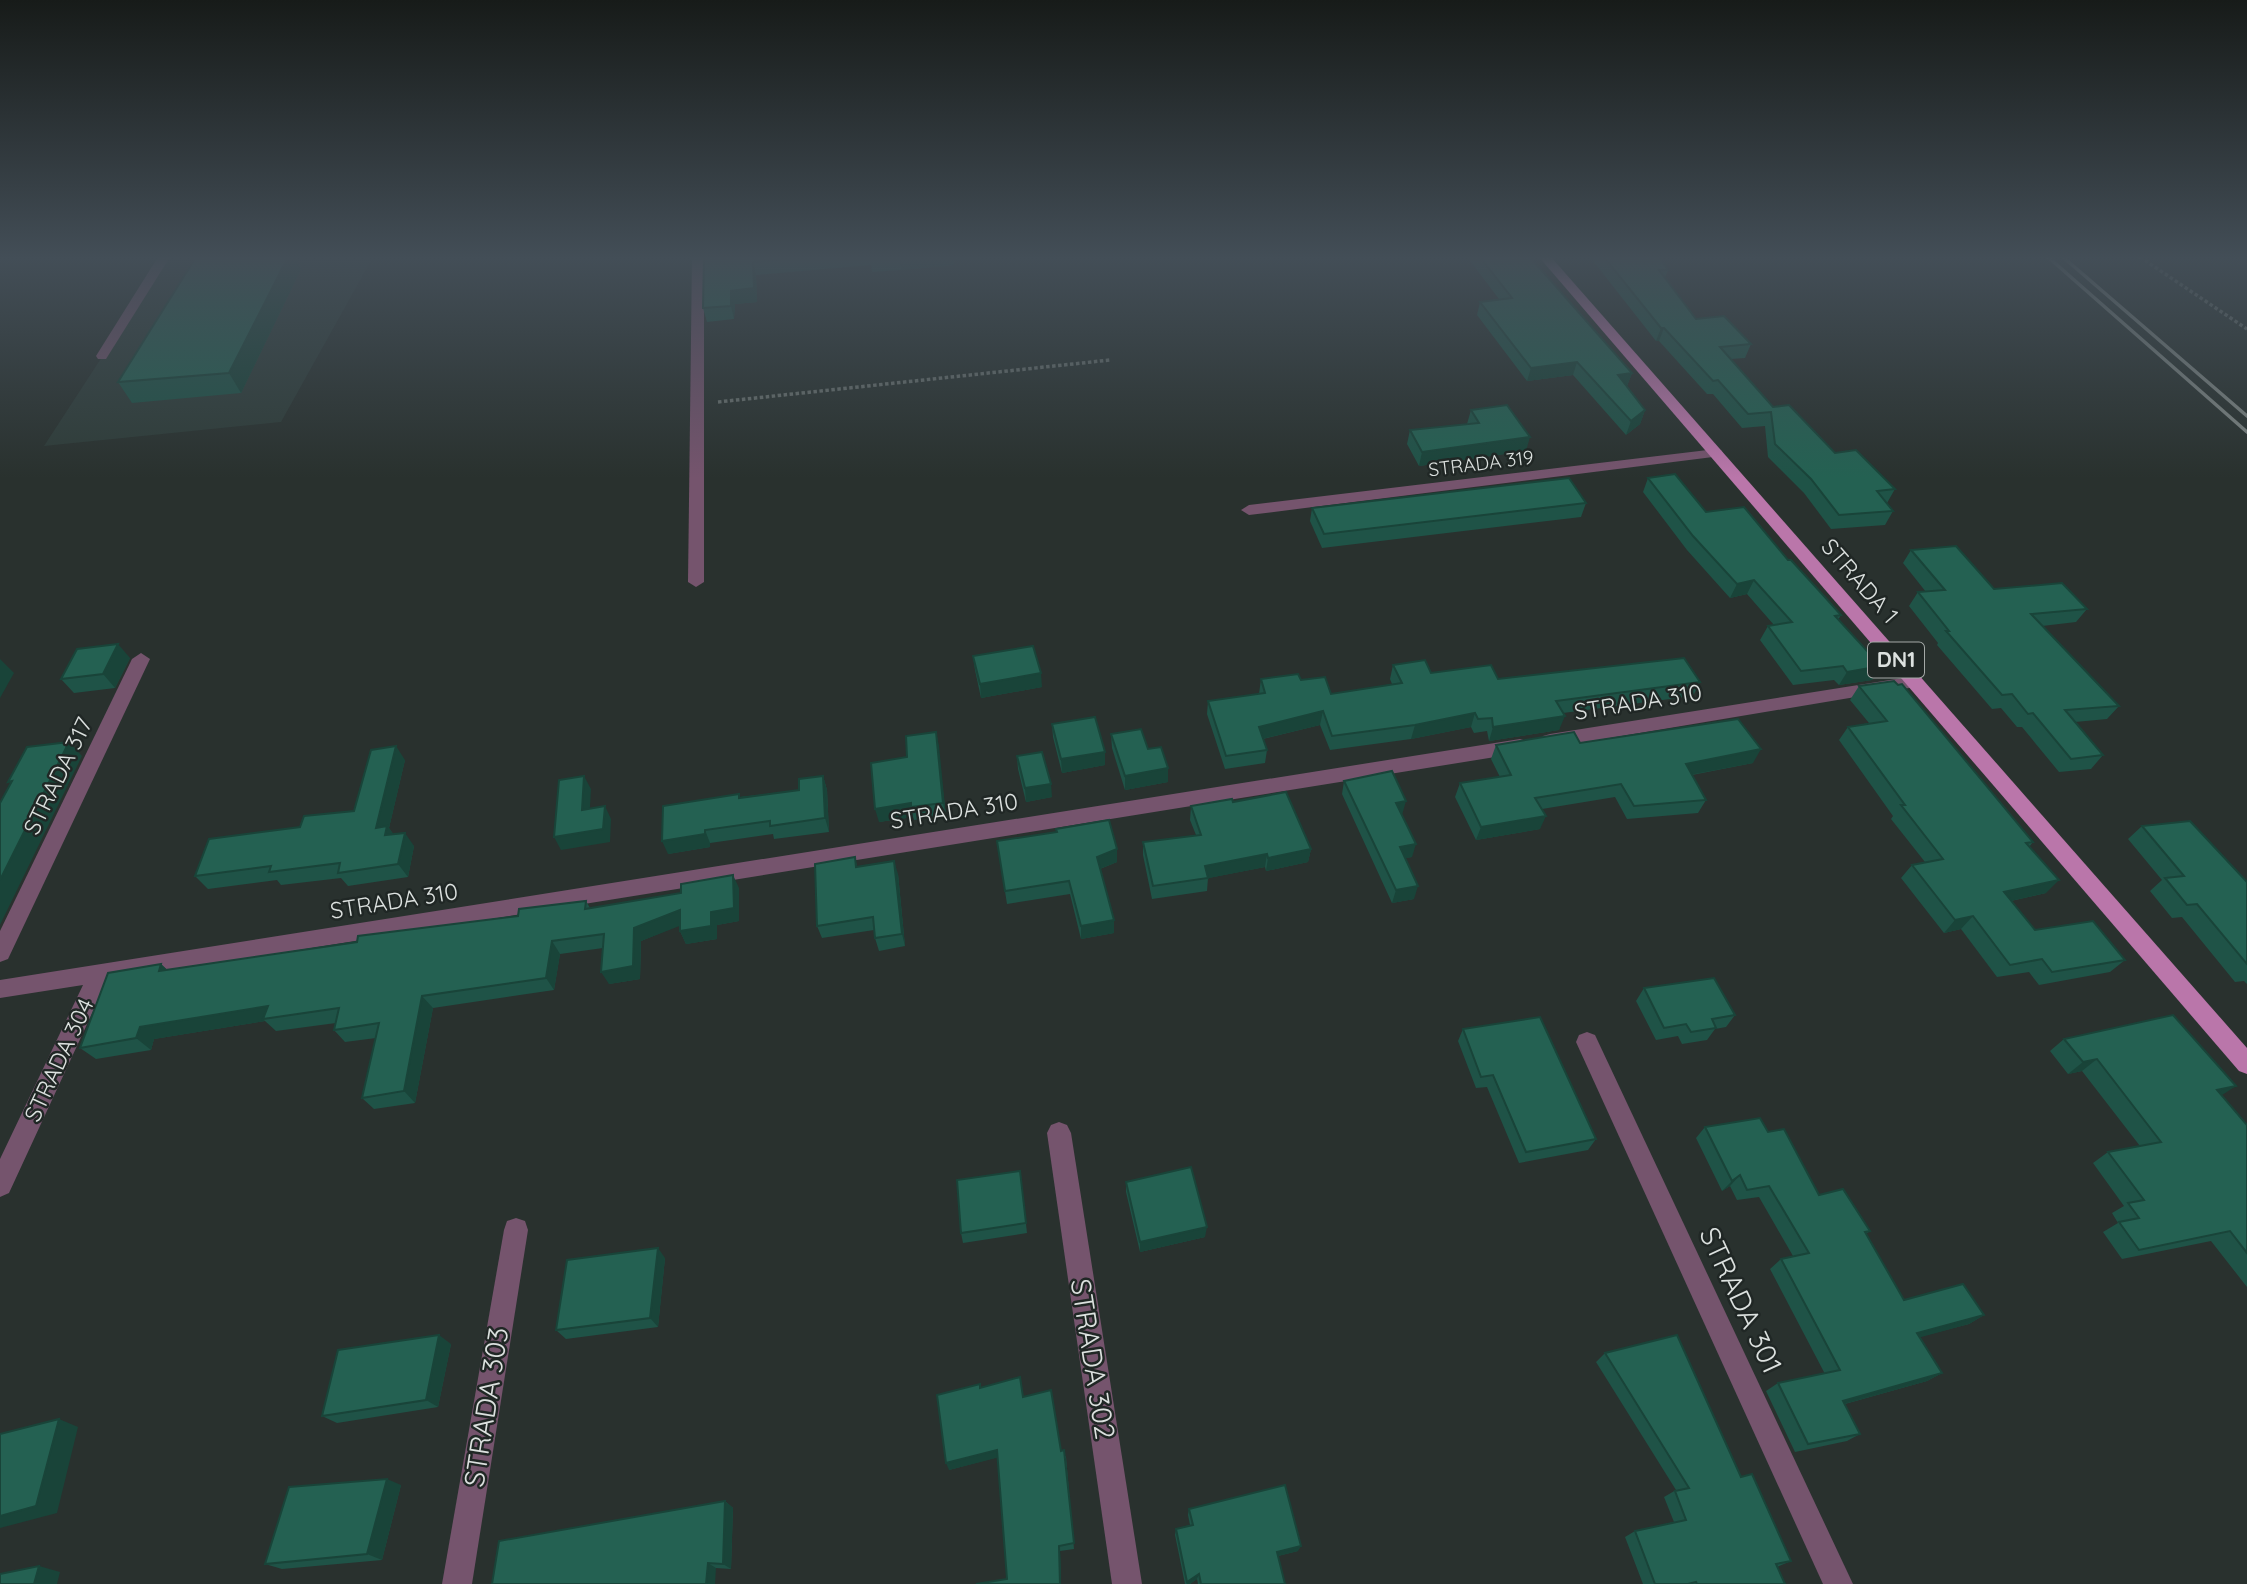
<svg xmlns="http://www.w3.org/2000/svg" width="2247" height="1584" viewBox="0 0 2247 1584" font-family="Quicksand,sans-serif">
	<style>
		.built { fill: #2e3c38 }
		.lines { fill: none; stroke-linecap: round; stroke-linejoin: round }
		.path { stroke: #6a716e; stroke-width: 3.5; stroke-dasharray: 3.5 2.5; stroke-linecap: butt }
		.service { fill: #75546d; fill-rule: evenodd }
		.minor { fill: #75546d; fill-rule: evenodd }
		.primary { fill: #ba76aa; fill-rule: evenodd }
		.rail { stroke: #7f8683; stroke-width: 3.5 }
		.wall { fill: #1f5347 }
		.shaded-wall { fill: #194439 }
		.building { fill: #246152; stroke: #194439; stroke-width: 2 }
		.labels { text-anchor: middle; stroke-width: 5; stroke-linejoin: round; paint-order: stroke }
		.far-street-label { font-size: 19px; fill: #dce1df; stroke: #202725 }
		.shield { fill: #202725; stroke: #a4a9a7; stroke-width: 2 }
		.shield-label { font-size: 21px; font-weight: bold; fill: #dce1df }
		.street-label { font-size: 23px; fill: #dce1df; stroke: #202725 }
		.near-street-label { font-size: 28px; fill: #dce1df; stroke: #202725 }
	</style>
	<rect width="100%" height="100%" fill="#29312e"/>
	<polygon class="built" points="167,257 373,257 281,422 44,446"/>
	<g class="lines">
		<g class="path">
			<polyline points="2140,257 2247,329"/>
			<polyline points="718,402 1110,360"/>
		</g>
		<polygon class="service" points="158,257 170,257 106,359 98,359 96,356"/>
		<g class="minor">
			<polygon points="692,257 704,257 704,582 696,587 688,582"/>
			<polygon points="1716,449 1721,450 1723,453 1721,456 1249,515 1241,510 1249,505"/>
			<polygon points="141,653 150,659 8,959 0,962 0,931 132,659"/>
			<polygon points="1915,676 1921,678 1924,682 1921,686 1550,748 1543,746 1541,741 1543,736 1550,734"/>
			<polygon points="1520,739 1527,741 1529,746 1527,751 1520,753 107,981 9,1193 0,1197 0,1159 83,985 0,998 0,980"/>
			<polygon points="1587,1032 1595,1035 1853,1584 1823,1584 1576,1042 1579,1035"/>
			<polygon points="1059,1122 1067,1125 1071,1133 1142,1584 1112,1584 1047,1133 1051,1125"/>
			<polygon points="516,1218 525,1221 528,1230 472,1584 442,1584 504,1230 507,1221"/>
		</g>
		<polygon class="primary" points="1539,257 1551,257 2247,1048 2247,1074 2239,1071"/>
		<g class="rail">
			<polyline points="2048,257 2247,432"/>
			<polyline points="2063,257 2247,416"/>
		</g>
	</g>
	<g class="wall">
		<polygon points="206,257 295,257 301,269 241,393 132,403 118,382"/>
		<polygon points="704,257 1005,257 953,260 954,265 901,270 872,272 871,265 756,275 757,302 735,304 734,319 707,322 703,308"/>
		<polygon points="1467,257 1530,257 1632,373 1627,386 1645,410 1640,424 1626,435 1573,375 1527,381 1477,315 1480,302 1499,299"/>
		<polygon points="1590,257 1659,257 1668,270 1665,278 1696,319 1751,344 1745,358 1731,359 1773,407 1835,453 1895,489 1887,503 1893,511 1885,525 1831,529 1804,493 1768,457 1765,426 1742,428 1713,394 1707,394 1659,341 1656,341"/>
		<polygon points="1471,410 1526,451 1419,466 1407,444 1410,430 1467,424"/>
		<polygon points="1648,478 1788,560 1841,615 1838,620 1881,666 1872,680 1839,685 1834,680 1793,685 1760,640 1768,626 1774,625 1747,594 1730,598 1687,550 1643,492"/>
		<polygon points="1586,503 1581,517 1322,548 1310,521 1312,508"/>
		<polygon points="1911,550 1994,589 2087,609 2076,622 2042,626 2119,706 2107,719 2075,722 2103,755 2091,769 2059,772 2022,727 2017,727 2001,708 1992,709 1937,645 1938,643 1909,606 1918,592 1926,592 1903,563"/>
		<polygon points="973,656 1042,687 981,698 975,670"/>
		<polygon points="130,658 115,688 74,693 61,679"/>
		<polygon points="1393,665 1431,673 1498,679 1700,682 1693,696 1563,713 1559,730 1489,741 1487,731 1474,733 1471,727 1411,739 1330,750 1320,725 1263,739 1267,750 1265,763 1225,769 1207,714 1208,701 1259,694 1261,679 1301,680 1331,694 1392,684 1390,679"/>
		<polygon points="1859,686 2033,842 2029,847 2046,893 2011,901 2035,930 2125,960 2110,972 2039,985 2029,972 1997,977 1961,929 1944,933 1901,878 1912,865 1925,862 1891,819 1893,816 1839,740 1848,727 1869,723 1850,700"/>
		<polygon points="1052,724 1105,765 1062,773 1053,737"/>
		<polygon points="936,732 946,816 914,820 913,817 879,822 907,757"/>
		<polygon points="1111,734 1148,749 1168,768 1168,782 1125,790 1112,748"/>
		<polygon points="1580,743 1753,763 1692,775 1706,800 1698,813 1627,819 1615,797 1542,809 1540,829 1476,840 1455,797 1460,783 1500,777 1491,759 1496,745"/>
		<polygon points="1017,756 1052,797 1026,802 1018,769"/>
		<polygon points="405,760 389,828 393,834 414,846 408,877 348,886 341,878 281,885 277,880 208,889 195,876 300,827 354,811"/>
		<polygon points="823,776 827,790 829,832 774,839 773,834 710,843 710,847 668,854 739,794 740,797 799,790"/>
		<polygon points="1344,781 1402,815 1412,857 1405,858 1414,899 1392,903 1342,794"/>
		<polygon points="1233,802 1311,849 1308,862 1266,871 1265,867 1208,878 1207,891 1152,899 1143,855 1143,842 1196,835 1190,820 1191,806"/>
		<polygon points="2142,826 2247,882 2247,984 2244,981 2235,982 2182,917 2172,918 2150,891 2162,880 2128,839"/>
		<polygon points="997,841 1117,849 1117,862 1100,869 1114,920 1114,933 1081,939 1070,894 1007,904"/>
		<polygon points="855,857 857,867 898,874 905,946 879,951 875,938 874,930 822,938 817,926"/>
		<polygon points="739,888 739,921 717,925 717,939 686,944 680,931 680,925 641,941 640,979 609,984 603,948 560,954 554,990 433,1008 415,1103 374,1109 362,1098 376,1038 345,1042 334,1030 336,1023 276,1031 265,1021 154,1039 151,1050 96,1059 80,1048 161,964 167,970 357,942 518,916 586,901 590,908"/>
		<polygon points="1644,988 1735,1015 1726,1027 1715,1029 1707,1040 1682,1044 1678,1036 1656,1040 1636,1001"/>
		<polygon points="1463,1029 1596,1139 1588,1150 1519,1163 1487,1087 1476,1088 1458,1041"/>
		<polygon points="2064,1039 2221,1095 2247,1125 2247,1287 2211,1241 2122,1259 2103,1232 2118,1223 2112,1213 2124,1206 2093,1163 2108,1152 2140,1146 2082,1071 2068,1074 2050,1051"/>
		<polygon points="1705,1127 1768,1132 1819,1195 1870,1231 1866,1234 1904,1300 1984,1315 1969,1324 1919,1337 1942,1373 1927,1381 1845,1404 1860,1434 1847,1441 1795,1452 1766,1391 1778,1383 1825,1374 1770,1269 1781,1259 1793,1256 1759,1197 1737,1200 1730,1186 1722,1191 1696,1138"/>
		<polygon points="1020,1171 1027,1233 963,1243 961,1233"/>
		<polygon points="1126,1182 1205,1237 1140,1252 1126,1192"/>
		<polygon points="665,1258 658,1327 566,1339 556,1330"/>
		<polygon points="451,1344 438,1407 337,1423 322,1416"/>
		<polygon points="1605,1353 1741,1477 1791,1561 1777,1567 1785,1584 1643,1584 1625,1537 1635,1531 1674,1522 1664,1497 1676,1490 1596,1362"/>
		<polygon points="980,1384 981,1388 1024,1397 1066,1457 1074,1549 1060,1551 1061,1584 976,1584 1007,1579 998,1457 949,1470"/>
		<polygon points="401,1485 382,1560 282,1569 265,1564"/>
		<polygon points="725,1501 733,1508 731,1569 716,1568 492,1584"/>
		<polygon points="1189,1509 1298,1551 1278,1556 1285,1584 1198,1584 1197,1579 1190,1584 1185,1584 1175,1535 1176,1529 1190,1525 1188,1515"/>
	</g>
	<g class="shaded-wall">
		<polygon points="288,257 295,257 301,269 241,393 229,373"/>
		<polygon points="899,257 953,257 954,265 901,270"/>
		<polygon points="753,262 756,275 757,302 735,304 734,319 731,306 731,291"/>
		<polygon points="1661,328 1664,328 1659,341 1656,341"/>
		<polygon points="1577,362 1573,375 1527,381 1531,368"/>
		<polygon points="1632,373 1627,386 1618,375"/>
		<polygon points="1645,410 1640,424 1626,435 1631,421"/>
		<polygon points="1530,437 1526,451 1419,466 1422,452"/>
		<polygon points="1754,580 1747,594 1730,598 1737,584"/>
		<polygon points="118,644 130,658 115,688 103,674"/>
		<polygon points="0,659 14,673 0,698"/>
		<polygon points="1881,666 1872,680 1839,685 1847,672"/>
		<polygon points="1041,673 1042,687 981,698 980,684"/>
		<polygon points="1323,711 1320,725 1258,740 1259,727"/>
		<polygon points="1475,713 1471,727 1411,739 1415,725"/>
		<polygon points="1565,716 1559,730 1489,741 1493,727"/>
		<polygon points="936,732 939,746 946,816 943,803"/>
		<polygon points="69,742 82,756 0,925 0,880"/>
		<polygon points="396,746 405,760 389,828 397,839 386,837 376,828"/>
		<polygon points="1761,749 1753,763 1679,777 1686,764"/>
		<polygon points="1105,752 1105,765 1062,773 1061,759"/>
		<polygon points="1168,768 1168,782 1125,790 1125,776"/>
		<polygon points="584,776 591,789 589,823 582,810"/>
		<polygon points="823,776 827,790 829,832 825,818"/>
		<polygon points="1051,784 1052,797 1026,802 1025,788"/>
		<polygon points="1406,801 1402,815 1393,817 1396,803"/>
		<polygon points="911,803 913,817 879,822 875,809"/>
		<polygon points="605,806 611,819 610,842 561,850 554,837"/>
		<polygon points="1546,816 1540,829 1476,840 1481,827"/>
		<polygon points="705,830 710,843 710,847 668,854 662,841"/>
		<polygon points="405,833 414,846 408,877 398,864"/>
		<polygon points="1416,844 1412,857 1396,860 1400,847"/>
		<polygon points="1117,849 1117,862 1097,870 1097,857"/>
		<polygon points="1311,849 1308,862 1266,871 1268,858"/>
		<polygon points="1267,854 1265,867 1204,879 1205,866"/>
		<polygon points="894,861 898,874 905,946 902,934"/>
		<polygon points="733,875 739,888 739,921 717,925 717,939 686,944 680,931 711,912"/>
		<polygon points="2059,880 2046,893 1992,905 2004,892"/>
		<polygon points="1418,886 1414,899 1392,903 1396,890"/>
		<polygon points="680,910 687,923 641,941 640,979 609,984 601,972 634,928"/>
		<polygon points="1973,916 1961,929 1944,933 1955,920"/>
		<polygon points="1114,920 1114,933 1081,939 1081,926"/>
		<polygon points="552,941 560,954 554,990 546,978"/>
		<polygon points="161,964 175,977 159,971"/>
		<polygon points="422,996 433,1008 415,1103 404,1091"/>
		<polygon points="268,1006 263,1019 265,1021 154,1039 151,1050 136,1038 140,1027"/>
		<polygon points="2097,1059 2082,1071 2068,1074 2083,1062"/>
		<polygon points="2236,1086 2219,1097 2217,1090"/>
		<polygon points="1740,1175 1730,1186 1722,1191 1732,1181"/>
		<polygon points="1207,1227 1205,1237 1140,1252 1140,1242"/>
		<polygon points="658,1248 665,1258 658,1327 650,1318"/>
		<polygon points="1984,1315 1969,1324 1903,1342 1917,1333"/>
		<polygon points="439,1335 451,1344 438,1407 426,1400"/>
		<polygon points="1942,1373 1927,1381 1830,1408 1843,1401"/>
		<polygon points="59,1419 78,1427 57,1513 0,1528 0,1516"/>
		<polygon points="997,1450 1000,1457 949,1470 946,1463"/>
		<polygon points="387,1479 401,1485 382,1560 367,1554"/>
		<polygon points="725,1501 733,1508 731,1569 723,1564"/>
		<polygon points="1059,1546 1060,1551 1061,1584 1060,1584"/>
		<polygon points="1301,1546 1298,1551 1274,1557 1277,1552"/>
		<polygon points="708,1563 716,1568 715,1584 706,1584"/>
		<polygon points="39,1566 60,1572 57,1584 34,1584"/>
		<polygon points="1199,1574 1197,1579 1190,1584 1187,1584 1187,1582"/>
	</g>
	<g class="building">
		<polygon points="196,257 288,257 229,373 118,382"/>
		<polygon points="704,257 816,257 753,262 754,288 731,291 731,306 703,308"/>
		<polygon points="869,257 902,257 870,259"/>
		<polygon points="1480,257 1530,257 1632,373 1618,375 1645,410 1631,421 1577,362 1531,368 1480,302 1512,298"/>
		<polygon points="1604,257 1659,257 1668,270 1659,270 1696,319 1724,316 1751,344 1720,347 1773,407 1789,405 1835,453 1856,450 1895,489 1877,491 1893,511 1839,515 1811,479 1775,444 1771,412 1748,414 1718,380 1713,381 1664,328 1661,328"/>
		<polygon points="1507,405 1530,437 1422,452 1410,430 1479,423 1471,410"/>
		<polygon points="1675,474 1706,512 1744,507 1788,560 1791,560 1823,595 1841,615 1835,616 1881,666 1847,672 1843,666 1801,671 1768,626 1792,622 1754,580 1737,584 1693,536 1648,478"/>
		<polygon points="1569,478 1586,503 1324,534 1312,508"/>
		<polygon points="1956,546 1994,589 2062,583 2087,609 2031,614 2119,706 2065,710 2103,755 2071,759 2033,713 2028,714 2012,694 2002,695 1946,631 1949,631 1918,592 1945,590 1911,550"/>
		<polygon points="118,644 103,674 61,679 77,649"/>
		<polygon points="1033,646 1041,673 980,684 973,656"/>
		<polygon points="1684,658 1700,682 1556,701 1565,716 1493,727 1492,718 1478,719 1475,713 1415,725 1332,736 1323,711 1259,727 1267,750 1226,756 1208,701 1265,693 1261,679 1298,674 1301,680 1325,677 1331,694 1402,683 1393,665 1425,660 1431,673 1491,665 1498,679"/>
		<polygon points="1894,681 1898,685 1902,684 2033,842 2026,843 2059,880 2004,892 2035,930 2093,921 2125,960 2052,972 2042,959 2010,965 1973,916 1955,920 1912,865 1943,859 1901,805 1905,805 1848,727 1887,721 1859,686"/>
		<polygon points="1095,717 1105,752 1061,759 1052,724"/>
		<polygon points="1738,719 1761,749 1686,764 1706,800 1634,806 1621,784 1535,798 1546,816 1481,827 1460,783 1511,775 1496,745 1574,732 1580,743"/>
		<polygon points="1141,729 1148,749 1161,747 1168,768 1125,776 1111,734"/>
		<polygon points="936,732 943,803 911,807 911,803 875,809 871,763 907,757 906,736"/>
		<polygon points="69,742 0,880 0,803 12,781 8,782 27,747"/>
		<polygon points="396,746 376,828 387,826 385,835 405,833 398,864 338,873 340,863 269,872 271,866 195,876 209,839 300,827 304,816 354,811 371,750"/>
		<polygon points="1042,752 1051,784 1025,788 1017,756"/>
		<polygon points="1392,771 1406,801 1396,803 1416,844 1400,847 1418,886 1396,890 1344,781"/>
		<polygon points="584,776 582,810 605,806 603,829 554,837 559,780"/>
		<polygon points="823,776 825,818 770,826 770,821 705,830 705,834 662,841 663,806 739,794 739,798 799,790 799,779"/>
		<polygon points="1286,792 1311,849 1268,858 1267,854 1205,866 1208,878 1153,886 1143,842 1201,835 1191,806 1232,799 1233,802"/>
		<polygon points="1109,820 1117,849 1097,857 1114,920 1081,926 1069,881 1005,891 997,841 1057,832 1056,829"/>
		<polygon points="2190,821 2247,882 2247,964 2197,904 2187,905 2165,878 2184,876 2142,826"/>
		<polygon points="855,857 856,867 894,861 902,934 875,938 873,917 817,926 815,864"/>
		<polygon points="733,875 734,908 711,912 711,926 680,931 680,910 634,928 633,966 601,972 604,934 552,941 546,978 422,996 404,1091 362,1098 379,1023 334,1030 339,1008 263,1019 268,1006 140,1027 136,1038 80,1048 108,973 161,964 159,971 357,942 358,936 518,916 519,909 586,901 585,909 681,893 681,884"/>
		<polygon points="1714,978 1735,1015 1712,1019 1716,1028 1691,1032 1686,1024 1664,1028 1644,988"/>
		<polygon points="2173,1015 2236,1086 2217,1090 2247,1125 2247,1253 2230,1231 2139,1250 2119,1222 2139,1218 2128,1203 2144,1200 2108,1152 2161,1142 2097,1059 2083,1062 2064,1039"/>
		<polygon points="1540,1017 1596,1139 1526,1152 1493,1075 1481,1077 1463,1029"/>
		<polygon points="1760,1118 1768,1132 1784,1129 1819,1195 1843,1189 1870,1231 1865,1232 1904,1300 1963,1284 1984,1315 1917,1333 1942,1373 1843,1401 1860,1434 1808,1444 1778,1383 1840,1370 1781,1259 1809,1253 1769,1186 1747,1190 1740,1175 1732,1181 1705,1127"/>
		<polygon points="1191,1167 1207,1227 1140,1242 1126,1182"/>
		<polygon points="1020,1171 1026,1223 961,1233 957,1180"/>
		<polygon points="658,1248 650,1318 556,1330 567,1260"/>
		<polygon points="439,1335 426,1400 322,1416 338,1350"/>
		<polygon points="1677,1335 1741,1477 1752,1474 1791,1561 1776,1564 1785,1584 1697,1584 1696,1582 1688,1584 1655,1584 1635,1531 1686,1520 1675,1491 1689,1488 1605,1353"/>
		<polygon points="1020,1377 1023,1397 1051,1390 1061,1451 1064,1450 1074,1543 1059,1546 1060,1584 976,1584 1007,1579 997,1450 946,1463 937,1395 980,1384 980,1388"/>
		<polygon points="59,1419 36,1506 0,1516 0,1434"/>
		<polygon points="387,1479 367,1554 265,1564 289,1487"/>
		<polygon points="1285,1485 1301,1546 1277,1552 1285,1584 1201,1584 1199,1574 1187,1582 1176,1529 1193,1525 1189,1509"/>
		<polygon points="725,1501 723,1564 708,1563 706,1584 492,1584 499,1541"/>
		<polygon points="39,1566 34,1584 0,1584 0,1574"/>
	</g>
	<linearGradient id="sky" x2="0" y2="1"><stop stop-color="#171b19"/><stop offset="0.54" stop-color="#434e57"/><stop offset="1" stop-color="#434e57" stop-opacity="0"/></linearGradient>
	<rect width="2247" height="478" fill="url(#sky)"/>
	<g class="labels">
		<g class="far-street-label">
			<text transform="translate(1481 463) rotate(-7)" y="7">STRADA 319</text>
		</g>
		<rect class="shield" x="1868" y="642.5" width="56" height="35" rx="5"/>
		<g class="shield-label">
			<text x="1896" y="667">DN1</text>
		</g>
		<g class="street-label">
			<text transform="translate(1860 581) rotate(49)" y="8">STRADA 1</text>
			<text transform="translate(1638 702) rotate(-9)" y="8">STRADA 310</text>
			<text transform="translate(58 776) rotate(-64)" y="8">STRADA 317</text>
			<text transform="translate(954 811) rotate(-9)" y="8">STRADA 310</text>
			<text transform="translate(394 901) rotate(-9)" y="8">STRADA 310</text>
			<text transform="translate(59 1060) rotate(-65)" y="8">STRADA 304</text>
		</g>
		<g class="near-street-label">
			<text transform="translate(1741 1300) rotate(65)" y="10">STRADA 301</text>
			<text transform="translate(1093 1359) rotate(81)" y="10">STRADA 302</text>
			<text transform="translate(486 1407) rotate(-81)" y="10">STRADA 303</text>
		</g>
	</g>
</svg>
